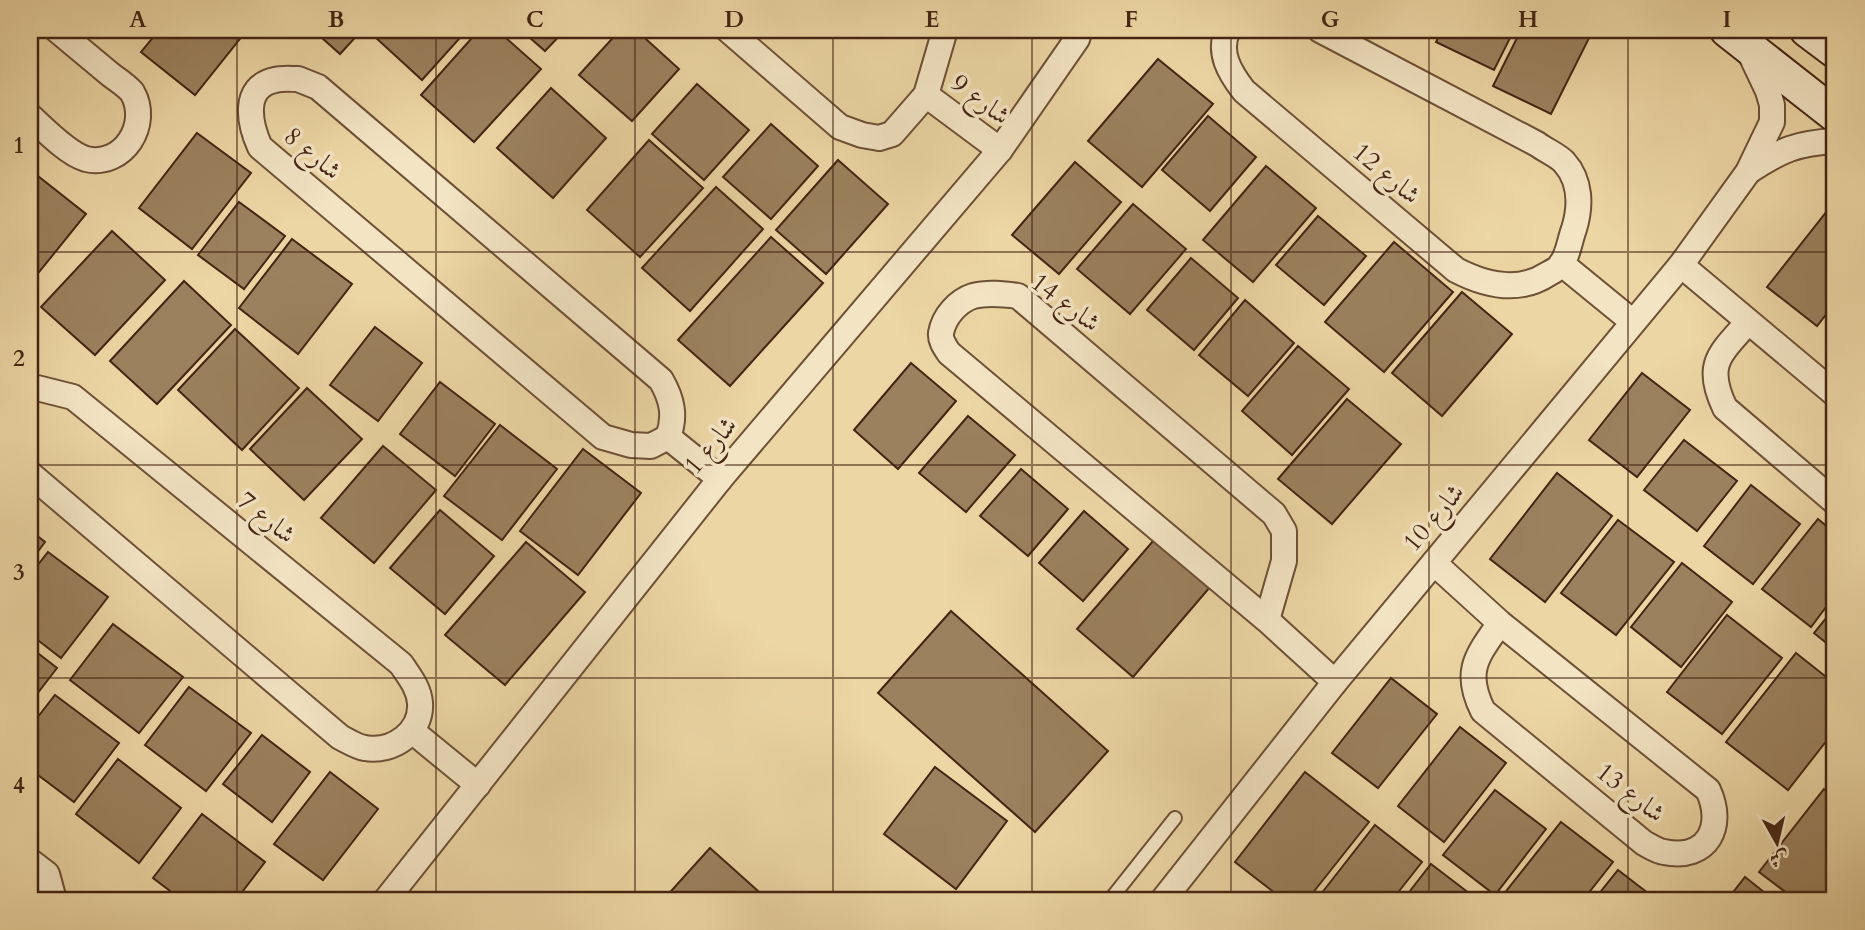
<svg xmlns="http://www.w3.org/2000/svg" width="1865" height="930" viewBox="0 0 1865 930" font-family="Cardo,Amiri,serif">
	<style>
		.building { fill: #9b815e; stroke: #442413; stroke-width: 2 }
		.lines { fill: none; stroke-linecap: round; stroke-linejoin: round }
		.lane-casing { stroke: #6e5037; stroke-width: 16 }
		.street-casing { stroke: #6e5037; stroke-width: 28 }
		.secondary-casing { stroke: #442413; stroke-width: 37 }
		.lane { stroke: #f3e4c4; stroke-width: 12 }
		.street { stroke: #f3e4c4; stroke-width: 24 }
		.secondary { stroke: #f3e4c4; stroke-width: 33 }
		.grid { fill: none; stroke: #442413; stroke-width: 2; stroke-opacity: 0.55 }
		.labels { text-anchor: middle; stroke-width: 7; stroke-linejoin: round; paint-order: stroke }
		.street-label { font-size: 26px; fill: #442413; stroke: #f3e4c4 }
		.neatline { fill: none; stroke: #442413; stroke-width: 2.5 }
		.grid-label { font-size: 23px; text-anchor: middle; font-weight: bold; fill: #442413 }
	</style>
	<rect width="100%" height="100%" fill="#ecd6a4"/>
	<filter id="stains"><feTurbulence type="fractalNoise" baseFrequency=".00286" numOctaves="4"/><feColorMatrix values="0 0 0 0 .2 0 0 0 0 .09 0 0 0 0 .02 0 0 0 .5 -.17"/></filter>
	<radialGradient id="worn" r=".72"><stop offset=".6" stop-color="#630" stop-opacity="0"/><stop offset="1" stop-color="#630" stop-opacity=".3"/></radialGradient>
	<g class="building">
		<polygon points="159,30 247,30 195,95 141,52"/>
		<polygon points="313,30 362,30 340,54"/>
		<polygon points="382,30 467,30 422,80 375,37"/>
		<polygon points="479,30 497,30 541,69 474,142 421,95"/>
		<polygon points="521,30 565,30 545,51"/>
		<polygon points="620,30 636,30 679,69 632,121 579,75"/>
		<polygon points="1442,30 1514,30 1494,70 1436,42"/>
		<polygon points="1521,30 1593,30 1551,114 1493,86"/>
		<polygon points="1158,59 1213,104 1142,187 1088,141"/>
		<polygon points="697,84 749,130 704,180 652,134"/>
		<polygon points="551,88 606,138 553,198 497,148"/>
		<polygon points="1208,116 1256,157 1210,211 1162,170"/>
		<polygon points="771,124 818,166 771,219 723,177"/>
		<polygon points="197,133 251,173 192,249 139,208"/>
		<polygon points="649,140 703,188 640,257 587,210"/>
		<polygon points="838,160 888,204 826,274 776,230"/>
		<polygon points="1075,162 1121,202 1059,274 1012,235"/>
		<polygon points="1266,166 1316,208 1253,282 1203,240"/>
		<polygon points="38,176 86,214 31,282 30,186"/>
		<polygon points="716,187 763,229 690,311 642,268"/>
		<polygon points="1835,201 1835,303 1817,326 1767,287"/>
		<polygon points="239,202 285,236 244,289 198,255"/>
		<polygon points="1133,204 1186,249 1130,314 1077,269"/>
		<polygon points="1318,216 1366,256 1324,305 1276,265"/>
		<polygon points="112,231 165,280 95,355 41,307"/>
		<polygon points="771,237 823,283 730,386 678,340"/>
		<polygon points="292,239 352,284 298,354 239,308"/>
		<polygon points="1394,242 1453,292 1384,372 1325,322"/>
		<polygon points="1191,258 1238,298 1194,350 1147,310"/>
		<polygon points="184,281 231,325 157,404 110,361"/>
		<polygon points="1462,292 1512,334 1442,416 1392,373"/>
		<polygon points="1245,300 1294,343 1248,396 1199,355"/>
		<polygon points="375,327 422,363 378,421 330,385"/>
		<polygon points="235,329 299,388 242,450 178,390"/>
		<polygon points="1298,346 1349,389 1292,455 1242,411"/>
		<polygon points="911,363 956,401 898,469 854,430"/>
		<polygon points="1642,373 1690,410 1637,477 1589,440"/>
		<polygon points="440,382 495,424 455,476 400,434"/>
		<polygon points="307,388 362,439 304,500 250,449"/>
		<polygon points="1347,399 1401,444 1332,524 1278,479"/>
		<polygon points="968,416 1015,455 966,512 919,473"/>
		<polygon points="500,425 557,469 502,540 444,496"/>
		<polygon points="1684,440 1737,481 1697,531 1644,490"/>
		<polygon points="383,446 436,490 374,563 321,518"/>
		<polygon points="583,449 641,493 578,575 520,531"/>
		<polygon points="1021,469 1068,509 1028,556 980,516"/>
		<polygon points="1557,473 1612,516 1545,602 1490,559"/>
		<polygon points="1751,485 1800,524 1753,584 1704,546"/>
		<polygon points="440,510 494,556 445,614 390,568"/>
		<polygon points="1084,511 1128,549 1083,601 1039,563"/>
		<polygon points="1818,519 1835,533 1835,595 1811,627 1762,589"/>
		<polygon points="1618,520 1674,562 1616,635 1561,593"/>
		<polygon points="30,530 45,542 30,562"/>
		<polygon points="1154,540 1210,587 1133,677 1077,629"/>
		<polygon points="526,542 585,592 505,685 445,635"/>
		<polygon points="48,552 108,597 61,658 30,634 30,575"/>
		<polygon points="1682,563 1732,602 1681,667 1631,627"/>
		<polygon points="1835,607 1835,650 1814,633"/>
		<polygon points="951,611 1108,751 1035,832 878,693"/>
		<polygon points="1727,615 1782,658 1722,734 1667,692"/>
		<polygon points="113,624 183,677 139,733 70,680"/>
		<polygon points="30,647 57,668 30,703"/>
		<polygon points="1796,653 1835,684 1835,730 1788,790 1726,742"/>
		<polygon points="1391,678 1437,714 1378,788 1332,753"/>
		<polygon points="189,687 251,733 206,791 145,745"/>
		<polygon points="55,695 119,743 74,802 30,769 30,727"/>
		<polygon points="1460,727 1506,763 1444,842 1398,806"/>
		<polygon points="262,735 310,772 272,822 223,784"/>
		<polygon points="118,759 181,808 139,863 76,814"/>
		<polygon points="935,767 1007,821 956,889 884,834"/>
		<polygon points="330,772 378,809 323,880 274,844"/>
		<polygon points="1305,772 1369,822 1307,900 1284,900 1235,862"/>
		<polygon points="1824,789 1835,798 1835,888 1825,900 1796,900 1759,872"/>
		<polygon points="1495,790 1546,829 1495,895 1443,855"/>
		<polygon points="202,814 265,862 236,900 182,900 153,878"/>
		<polygon points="1561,822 1613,862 1583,900 1499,900"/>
		<polygon points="1375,825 1422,862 1392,900 1329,900 1321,894"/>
		<polygon points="710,848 768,900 663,900"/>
		<polygon points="1431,864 1478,900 1403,900"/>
		<polygon points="1618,870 1657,900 1594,900"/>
		<polygon points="1745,877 1774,900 1727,900"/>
	</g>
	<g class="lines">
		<g class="lane-casing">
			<polyline id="lane" points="1110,900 1175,818"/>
		</g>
		<g class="street-casing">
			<g id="street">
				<polyline points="728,30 840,127 862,135 879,138 892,134 926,95 945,30"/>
				<path d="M1228,30c-11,22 2,43 16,61l212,179c29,15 63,23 92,4 4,-2 11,-6 13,-10 7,-8 9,-25 13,-35 7,-23 7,-48 -10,-67 -7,-7 -19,-12 -27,-18l-217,-114"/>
				<path d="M298,79l20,8 343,293c11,19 15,36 7,57l-17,9 -20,-1 -28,-8 -343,-290c-10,-22 -19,-60 15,-67 7,-2 16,-1 23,-1z"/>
				<polyline points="926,95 1000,150"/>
				<path d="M30,116c14,13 38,38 56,43 37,9 65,-35 46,-67 -5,-6 -14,-12 -21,-17 -18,-15 -36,-30 -54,-45"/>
				<path d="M1749,171c32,-21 48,-28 86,-30"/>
				<polyline points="1562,264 1633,322"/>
				<polyline points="1681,265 1835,394"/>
				<path d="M1748,322c-28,32 -44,42 -23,86l110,94"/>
				<path d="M30,391l7,-3 36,9 328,267c8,12 18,24 19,39 2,29 -27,50 -55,45 -8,-1 -17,-7 -25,-11l-310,-263"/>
				<polyline points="668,437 720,479"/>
				<path d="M1434,563l66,60 208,167c17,36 0,71 -44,62 -7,-1 -14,-6 -20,-9l-161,-132c-20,-40 -6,-55 17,-88"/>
				<path d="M1267,620l17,-59v-30l-10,-17 -256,-218c-14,-2 -30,-4 -45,0 -15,5 -29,20 -32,37 -1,7 4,14 8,20l318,267 68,62"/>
				<polyline points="412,731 478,785"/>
				<polyline points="30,861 47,874 54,900"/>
				<polyline points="386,900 720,479 1000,150 1077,39 1080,30"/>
				<polyline points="1163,900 1335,682 1681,265 1748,172 1772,122 1772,105 1768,91 1749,51"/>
			</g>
		</g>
		<g class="secondary-casing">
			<g id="secondary">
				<polyline points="1727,30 1835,115"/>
				<polyline points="1807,30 1835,51"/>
			</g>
		</g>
		<use href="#lane" class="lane"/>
		<use href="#street" class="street"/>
		<use href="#secondary" class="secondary"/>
	</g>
	<path class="grid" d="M237,30v870M436,30v870M635,30v870M833,30v870M1032,30v870M1231,30v870M1429,30v870M1628,30v870M30,252h1805M30,465h1805M30,678h1805"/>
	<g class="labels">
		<g class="street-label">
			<text transform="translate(981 99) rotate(37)" y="9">شارع 9</text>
			<text transform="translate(313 153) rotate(40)" y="9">شارع 8</text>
			<text transform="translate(1387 173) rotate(40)" y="9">شارع 12</text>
			<text transform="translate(1066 302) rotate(37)" y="9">شارع 14</text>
			<text transform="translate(710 445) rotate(-50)" y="9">شارع 1</text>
			<text transform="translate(267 517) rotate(39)" y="9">شارع 7</text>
			<text transform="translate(1433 517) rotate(-50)" y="9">شارع 10</text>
			<text transform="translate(1631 792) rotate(38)" y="9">شارع 13</text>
		</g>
	</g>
	<rect width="1865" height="930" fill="none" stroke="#ecd6a4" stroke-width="77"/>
	<g transform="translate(1777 843) rotate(172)" stroke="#f3e4c4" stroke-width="5" paint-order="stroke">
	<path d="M0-5L12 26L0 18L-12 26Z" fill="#442413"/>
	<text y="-10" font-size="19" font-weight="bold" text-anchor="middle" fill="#442413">ش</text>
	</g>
	<rect x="38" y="38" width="1788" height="854" class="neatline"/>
	<g class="grid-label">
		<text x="138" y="27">A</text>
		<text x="336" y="27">B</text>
		<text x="535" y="27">C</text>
		<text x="734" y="27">D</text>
		<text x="932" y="27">E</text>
		<text x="1131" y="27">F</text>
		<text x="1330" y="27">G</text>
		<text x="1528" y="27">H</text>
		<text x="1727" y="27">I</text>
		<text x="19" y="153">1</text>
		<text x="19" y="366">2</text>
		<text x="19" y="580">3</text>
		<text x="19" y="793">4</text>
	</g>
	<rect width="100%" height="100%" filter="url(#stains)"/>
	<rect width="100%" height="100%" fill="url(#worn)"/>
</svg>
